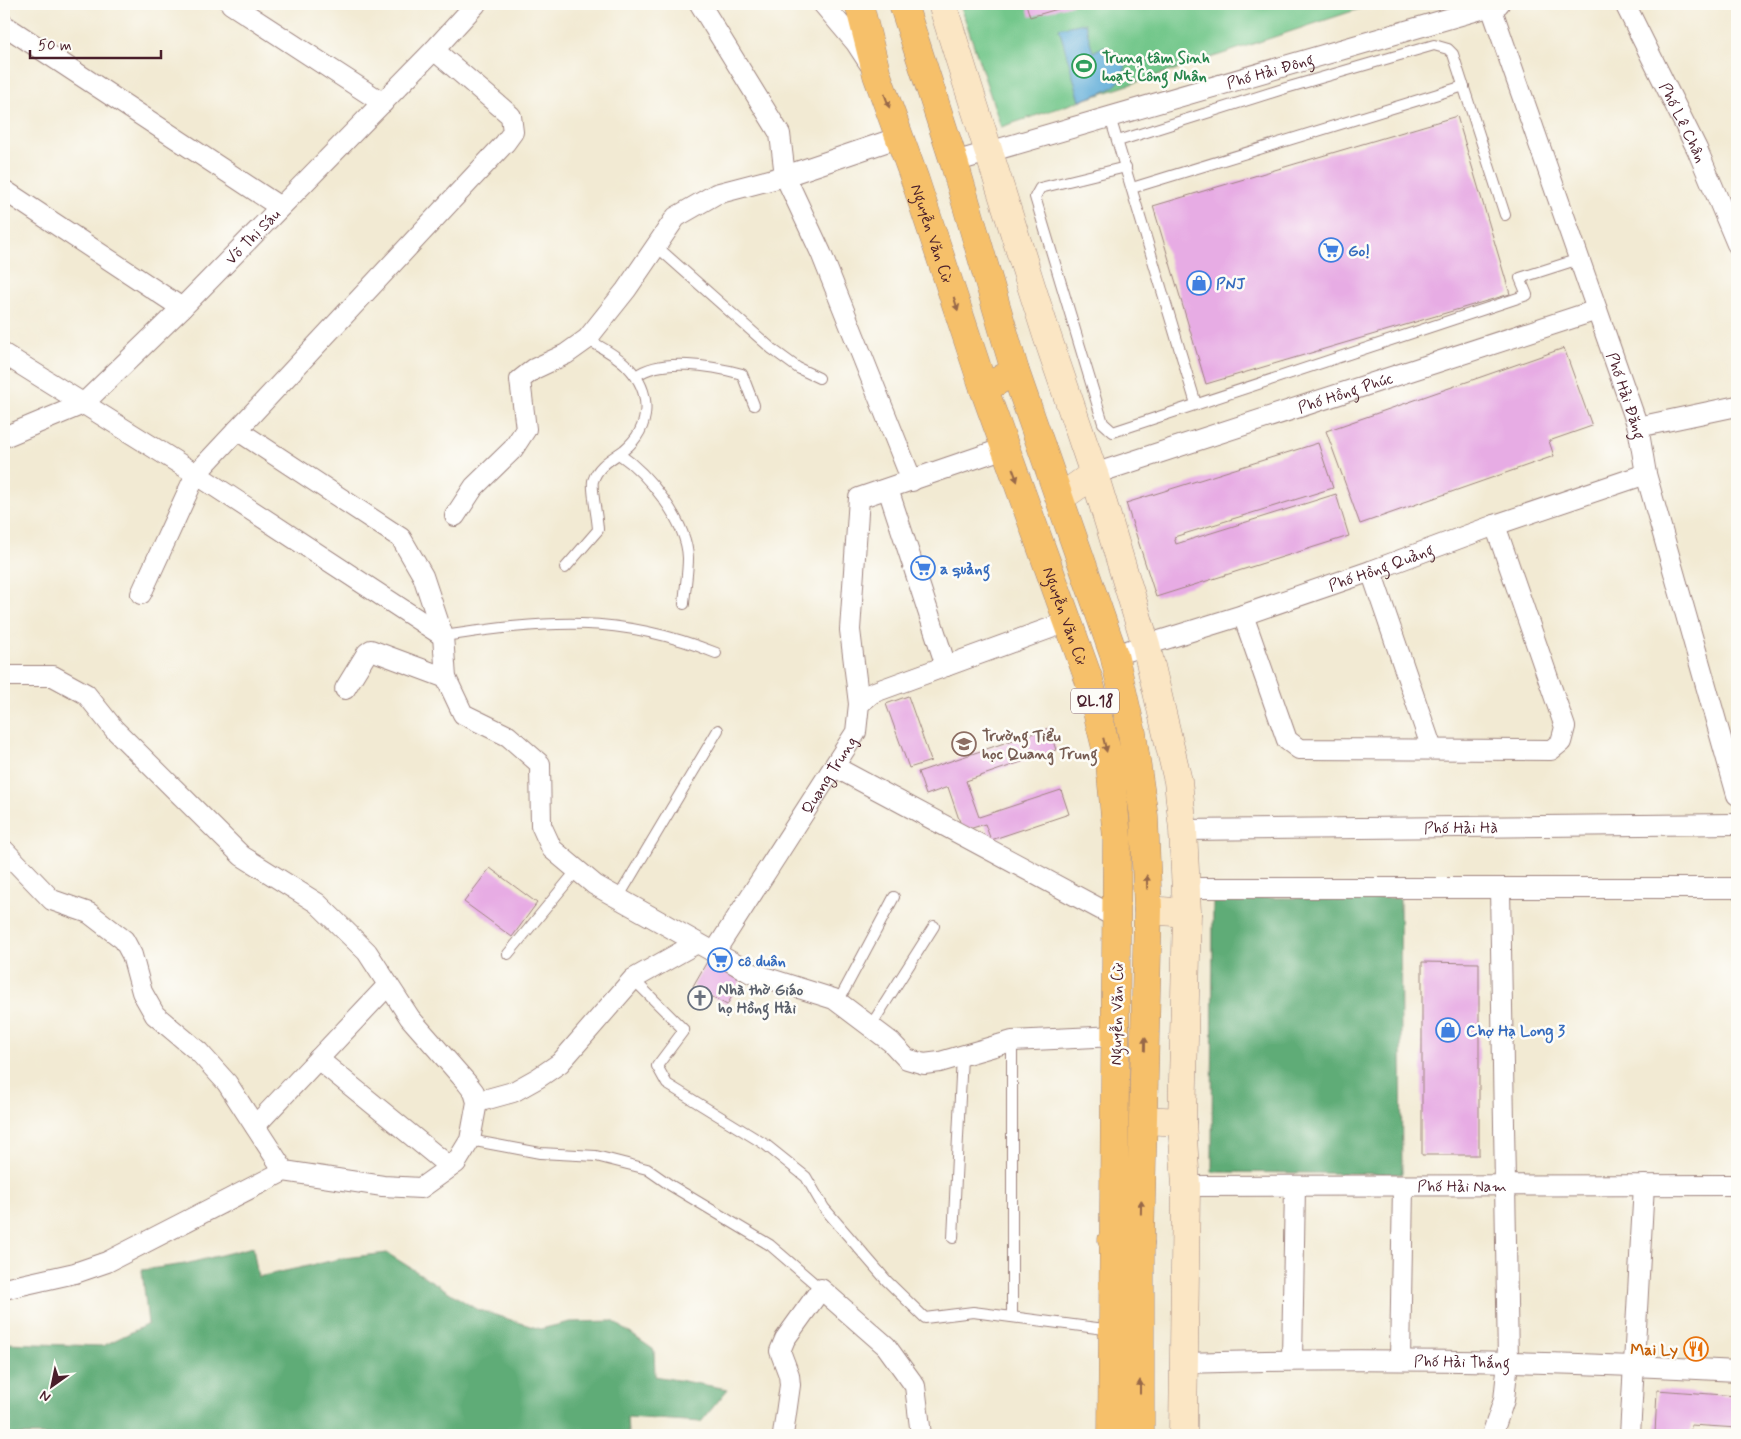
<svg xmlns="http://www.w3.org/2000/svg" width="1741" height="1439" viewBox="0 0 1741 1439" font-family="Mynerve,sans-serif">
	<style>
		.green { fill: #73c78b; stroke: #5e735b }
		.forest { fill: #5eac77; stroke: #546651 }
		.water { fill: #60add9; stroke: #556682 }
		.building { fill: #e7ace4 }
		.lines { fill: none; stroke-linecap: round; stroke-linejoin: round }
		.lane-casing { stroke: #9e847f; stroke-width: 12 }
		.street-casing { stroke: #9e847f; stroke-width: 22 }
		.secondary-casing { stroke: #9e847f; stroke-width: 29 }
		.primary-casing { stroke: #9e847f; stroke-width: 29 }
		.highway-casing { stroke: #9e847f; stroke-width: 29 }
		.lane { stroke: #fff; stroke-width: 10 }
		.street { stroke: #fff; stroke-width: 20 }
		.secondary { stroke: #fbe6c4; stroke-width: 28 }
		.primary { stroke: #f6c06b; stroke-width: 28 }
		.highway { stroke: #f6c06b; stroke-width: 28 }
		.oneway { fill: #976748 }
		.labels { text-anchor: middle; stroke-width: 5; stroke-linejoin: round; paint-order: stroke }
		.shield { fill: #fdfcf7; stroke: #806168; stroke-width: 1 }
		.shield-label { font-size: 15px; font-weight: bold; fill: #4a1f2b }
		.leisure-label { font-size: 16px; font-weight: bold; fill: #27864d; stroke: #fdfcf7; text-anchor: start }
		.street-label { font-size: 16px; fill: #4a1f2b; stroke: #fdfcf7 }
		.shop-label { font-size: 16px; font-weight: bold; fill: #366cbe; stroke: #fdfcf7; text-anchor: start }
		.education-label { font-size: 16px; font-weight: bold; fill: #785e54; stroke: #fdfcf7; text-anchor: start }
		.worship-label { font-size: 16px; font-weight: bold; fill: #5b616d; stroke: #fdfcf7; text-anchor: start }
		.food-label { font-size: 16px; font-weight: bold; fill: #c56008; stroke: #fdfcf7; text-anchor: end }
	</style>
	<rect width="100%" height="100%" fill="#fdfcf7"/>
	<filter id="ink" filterUnits="userSpaceOnUse"><feTurbulence type="fractalNoise" baseFrequency=".02" numOctaves="2"/><feDisplacementMap in="SourceGraphic" scale="10" xChannelSelector="R" yChannelSelector="G"/><feConvolveMatrix kernelMatrix="1 2 1 2 8 2 1 2 1" color-interpolation-filters="sRGB"/></filter>
	<filter id="wash" filterUnits="userSpaceOnUse"><feTurbulence type="fractalNoise" baseFrequency=".0096" numOctaves="4" result="noise"/><feDisplacementMap in="SourceGraphic" scale="20" xChannelSelector="R" yChannelSelector="G"/><feGaussianBlur stdDeviation="1.12" result="paint"/><feColorMatrix in="noise" values="0 0 0 0 0 0 0 0 0 0 0 0 0 0 0 0 0 1.4 0 .05"/><feComposite in="paint" operator="in"/></filter>
	<g filter="url(#wash)">
		<rect width="100%" height="100%" fill="#f2ead3"/>
		<polygon class="green" points="960,4 1374,4 1001,127"/>
		<g class="forest">
			<polygon points="1213,898 1400,898 1402,1174 1212,1172"/>
			<polygon points="253,1247 258,1277 344,1258 387,1253 476,1309 540,1329 570,1322 613,1321 654,1350 655,1376 728,1389 701,1422 627,1417 628,1435 4,1435 4,1343 103,1346 148,1324 142,1270 185,1264"/>
		</g>
		<path class="water" d="M1085,23l8,29 11,-6 12,7 10,8c-2,29 -22,30 -46,40l-21,-73z"/>
		<g id="blocks">
			<g class="building">
				<polygon points="1026,4 1075,4 1030,17"/>
				<polygon points="1457,116 1510,294 1206,384 1153,206"/>
				<polygon points="1564,348 1592,426 1549,441 1554,456 1360,524 1326,431"/>
				<polygon points="1318,443 1333,488 1174,537 1176,544 1336,494 1349,536 1156,597 1126,503"/>
				<polygon points="908,696 931,761 909,768 886,704"/>
				<polygon points="1049,728 1056,750 966,781 979,817 1061,790 1069,814 991,840 985,824 963,831 948,787 926,795 918,772"/>
				<polygon points="490,868 537,903 512,937 464,902"/>
				<polygon points="708,960 741,980 727,1005 693,986"/>
				<polygon points="1422,962 1479,963 1479,1155 1422,1155"/>
				<polygon points="1657,1390 1737,1396 1737,1428 1691,1425 1690,1435 1655,1435"/>
			</g>
		</g>
	</g>
	<g filter="url(#ink)">
		<use href="#blocks" fill-opacity="0" stroke="#9e847f" stroke-width="1"/>
		<g class="lines">
			<g class="lane-casing">
				<g id="lane">
					<polyline points="1110,117 1196,404"/>
					<polyline points="1118,141 1286,88 1434,45 1448,49 1453,54 1505,215"/>
					<polyline points="1126,167 1040,188 1035,197 1103,423 1113,432 1527,295 1520,278 1579,259"/>
					<polyline points="1132,188 1464,86"/>
					<polyline points="655,245 772,349 798,368 819,378"/>
					<path d="M636,376c25,-19 77,-10 106,-2l12,31"/>
					<path d="M619,454c28,19 68,67 69,104 0,15 -3,31 -4,46"/>
					<path d="M565,568l33,-38c0,-10 -7,-42 -5,-49 5,-16 19,-22 31,-31 28,-23 28,-58 4,-83 -11,-12 -28,-20 -41,-28"/>
					<path d="M443,636c102,-15 175,-23 273,17"/>
					<polyline points="618,898 718,730"/>
					<polyline points="508,954 577,870"/>
					<polyline points="633,979 684,1030 657,1066 667,1084 766,1145 806,1177 824,1208 887,1281 925,1318 973,1312 1112,1330"/>
					<polyline points="838,1002 894,897"/>
					<polyline points="870,1027 934,926"/>
					<polyline points="470,1140 540,1153 596,1156 647,1169 670,1185 770,1245 821,1289"/>
					<polyline points="953,1238 962,1056"/>
					<polyline points="1012,1317 1012,1041"/>
				</g>
			</g>
			<g class="street-casing">
				<g id="street">
					<polyline points="231,4 383,103"/>
					<polyline points="700,4 780,134 785,176 821,253 912,481"/>
					<polyline points="823,4 856,43 869,63"/>
					<path id="s1" d="M1490,4l148,423 8,47 91,321"/>
					<path id="s2" d="M1625,4l72,145 40,95"/>
					<polyline points="4,25 280,207"/>
					<path id="s3" d="M954,162l545,-158"/>
					<polyline points="4,190 182,308"/>
					<polyline points="4,354 196,474 443,636"/>
					<polyline points="1638,427 1737,406"/>
					<polyline points="237,430 401,538 423,576 443,636 446,678 463,714 508,736 540,764 541,825 552,849 595,885 751,973 834,999 891,1042 907,1059 924,1064 940,1062 1012,1041 1116,1036"/>
					<path id="s4" d="M4,437l79,-33 99,-96 252,-258 42,-46"/>
					<path id="s5" d="M1094,474l503,-164"/>
					<polyline points="888,489 946,666"/>
					<polyline points="455,516 474,487 513,449 526,429 520,380 534,369 566,354 587,339 626,290 676,217 716,194 785,176 900,137"/>
					<polyline points="1371,571 1432,749"/>
					<polyline points="141,594 196,474 505,143 513,132 511,116 434,50"/>
					<polyline points="1243,615 1287,740 1299,749 1551,750 1561,742 1565,727 1495,525"/>
					<path id="s6" d="M1114,655l129,-40 128,-44 124,-46 151,-51"/>
					<polyline points="4,676 53,676 86,694 114,729 242,856 317,903 367,952 410,1018 467,1083 474,1092 477,1102 470,1140 456,1163 421,1188 383,1186 284,1171 107,1262 75,1273 4,1289"/>
					<polyline points="345,689 367,653 371,650 446,678"/>
					<polyline points="859,704 850,630 859,498 1005,448"/>
					<polyline points="835,767 1117,918"/>
					<path id="s7" d="M1183,830l554,-6"/>
					<polyline points="4,850 52,900 89,913 124,940 132,955 142,992 155,1015 199,1052 227,1083 284,1171"/>
					<polyline points="1187,888 1737,888"/>
					<path id="s8" d="M714,953l142,-221 3,-28 13,-11 195,-71"/>
					<polyline points="318,1059 450,1167"/>
					<polyline points="477,1102 513,1092 538,1078 560,1063 633,979 697,943"/>
					<polyline points="255,1126 388,985"/>
					<path id="s9" d="M1186,1186l551,-1"/>
					<polyline points="1292,1360 1295,1186"/>
					<polyline points="1400,1360 1403,1186"/>
					<path id="s10" d="M1184,1363c185,-6 369,-2 553,8"/>
					<polyline points="783,1435 790,1385 789,1375 780,1351 785,1339 821,1289 886,1346 915,1386 921,1435"/>
					<polyline points="1492,1435 1504,1400 1508,1361 1500,888"/>
					<polyline points="1630,1435 1644,1185"/>
				</g>
			</g>
			<g class="secondary-casing">
				<g id="secondary">
					<polyline points="942,4 1047,336 1094,474 1146,645 1178,781 1183,830 1187,913 1182,1122 1186,1186 1183,1435"/>
					<polyline points="1060,498 1094,474"/>
					<polyline points="1148,910 1187,913"/>
					<polyline points="1143,1120 1182,1122"/>
				</g>
			</g>
			<g class="primary-casing">
				<g id="primary">
					<path id="s11" d="M859,4l18,71 38,105 69,209 105,291 21,84 7,74 -5,597"/>
					<polyline points="903,4 954,162 1015,371 1114,655 1132,733 1144,816 1148,910 1140,1243 1140,1435"/>
				</g>
			</g>
			<g class="highway-casing">
				<g id="highway">
					<polyline points="984,389 1015,371"/>
					<polyline points="1112,1240 1140,1243"/>
				</g>
			</g>
			<use href="#lane" class="lane"/>
			<use href="#street" class="street"/>
			<use href="#secondary" class="secondary"/>
			<use href="#primary" class="primary"/>
			<use href="#highway" class="highway"/>
		</g>
		<defs><path id="oneway-solid" d="M-6-.8H1V-3.2L6.5 0L1 3.2V.8H-6Z" transform="scale(1.25)"/></defs>
		<g class="oneway">
			<use href="#oneway-solid" transform="translate(887 101) rotate(70)"/>
			<use href="#oneway-solid" transform="translate(956 304) rotate(72)"/>
			<use href="#oneway-solid" transform="translate(1015 475) rotate(70)"/>
			<use href="#oneway-solid" transform="translate(1105 745) rotate(76)"/>
			<use href="#oneway-solid" transform="translate(1147 882) rotate(-92)"/>
			<use href="#oneway-solid" transform="translate(1145 1044) rotate(-89)"/>
			<use href="#oneway-solid" transform="translate(1141 1207) rotate(-89)"/>
			<use href="#oneway-solid" transform="translate(1140 1387) rotate(-90)"/>
		</g>
	</g>
	<defs>
		<g id="stadium-ring" transform="scale(1.25)"><circle r="9.5" fill="#fdfcf7" stroke="#2e9e5b" stroke-width="1.5"/><path d="M0-5a6.5 5 0 1 0 0 10a6.5 5 0 1 0 0-10ZM-3.5-1.8h7v3.6h-7Z" fill="#2e9e5b"/></g>
		<g id="supermarket-ring" transform="scale(1.25)"><circle r="9.5" fill="#fdfcf7" stroke="#3f7fe0" stroke-width="1.5"/><path d="M-6-5.5h2.5l.6 2H6L4.5 2H-2.5L-4.4-4H-6ZM-1.5 3.2a1.3 1.3 0 1 0 .1 0ZM3 3.2a1.3 1.3 0 1 0 .1 0Z" fill="#3f7fe0"/></g>
		<g id="shop-ring" transform="scale(1.25)"><circle r="9.5" fill="#fdfcf7" stroke="#3f7fe0" stroke-width="1.5"/><path d="M-5-2.5h2.3a2.7 3.5 0 0 1 5.4 0H5L5.5 6h-11ZM-1.5-2.5h3a1.5 2.3 0 0 0-3 0Z" fill="#3f7fe0"/></g>
		<g id="school-ring" transform="scale(1.25)"><circle r="9.5" fill="#fdfcf7" stroke="#8d6e63" stroke-width="1.5"/><path d="M0-5L7-2L0 1L-7-2ZM-4 1L0 2.5L4 1V4Q0 6-4 4Z" fill="#8d6e63"/></g>
		<g id="church-ring" transform="scale(1.25)"><circle r="9.5" fill="#fdfcf7" stroke="#6b7280" stroke-width="1.5"/><path d="M-1.2-6h2.4v3.5h3.3v2.4h-3.3V6h-2.4V-.1h-3.3v-2.4h3.3Z" fill="#6b7280"/></g>
		<g id="restaurant-ring" transform="scale(1.25)"><circle r="9.5" fill="#fdfcf7" stroke="#e8710a" stroke-width="1.5"/><path d="M-5-6h1v4h1v-4h1v4h1v-4h1v5L-1.5 .5V6h-2V.5L-5-1ZM5-6V6H3V1.5H1.5Q1.5-4 5-6Z" fill="#e8710a"/></g>
	</defs>
	<g fill-rule="evenodd">
		<use href="#stadium-ring" x="1084" y="66"/>
		<use href="#supermarket-ring" x="1331" y="250"/>
		<use href="#shop-ring" x="1199" y="283"/>
		<use href="#supermarket-ring" x="923" y="568"/>
		<use href="#school-ring" x="964" y="744"/>
		<use href="#supermarket-ring" x="720" y="960"/>
		<use href="#church-ring" x="700" y="998"/>
		<use href="#shop-ring" x="1448" y="1030"/>
		<use href="#restaurant-ring" x="1696" y="1349"/>
	</g>
	<g class="labels">
		<rect class="shield" x="1071" y="688.5" width="48" height="25" rx="4"/>
		<g class="shield-label">
			<text x="1095" y="706">QL.18</text>
		</g>
		<g class="leisure-label">
			<text x="1102" y="63">Trung tâm Sinh<tspan x="1102" dy="18">hoạt Công Nhân</tspan></text>
		</g>
		<g class="street-label">
			<text dy="6" stroke="none"><textPath href="#s3" startOffset="329">Phố Hải Đông</textPath></text>
			<text dy="6" stroke="none"><textPath href="#s2" startOffset="132">Phố Lê Chân</textPath></text>
			<text dy="6" stroke="none"><textPath href="#s11" startOffset="241">Nguyễn Văn Cừ</textPath></text>
			<text dy="6" stroke="none"><textPath href="#s4" startOffset="324">Võ Thị Sáu</textPath></text>
			<text dy="6" stroke="none"><textPath href="#s5" startOffset="264">Phố Hồng Phúc</textPath></text>
			<text dy="6" stroke="none"><textPath href="#s1" startOffset="415">Phố Hải Đăng</textPath></text>
			<text dy="6" stroke="none"><textPath href="#s6" startOffset="281">Phố Hồng Quảng</textPath></text>
			<text dy="6" stroke="none"><textPath href="#s11" startOffset="646">Nguyễn Văn Cừ</textPath></text>
			<text dy="6" stroke="none"><textPath href="#s8" startOffset="212">Quang Trung</textPath></text>
			<text dy="6" stroke="none"><textPath href="#s7" startOffset="278">Phố Hải Hà</textPath></text>
			<text transform="translate(1116 1014) rotate(-89)" y="6">Nguyễn Văn Cừ</text>
			<text dy="6" stroke="none"><textPath href="#s9" startOffset="276">Phố Hải Nam</textPath></text>
			<text dy="6" stroke="none"><textPath href="#s10" startOffset="278">Phố Hải Thắng</textPath></text>
		</g>
		<g class="shop-label">
			<text x="1348" y="256">Go!</text>
			<text x="1216" y="289">PNJ</text>
			<text x="940" y="574">a quảng</text>
			<text x="738" y="966">cô duân</text>
			<text x="1466" y="1036">Chợ Hạ Long 3</text>
		</g>
		<g class="education-label">
			<text x="982" y="741">Trường Tiểu<tspan x="982" dy="18">học Quang Trung</tspan></text>
		</g>
		<g class="worship-label">
			<text x="718" y="995">Nhà thờ Giáo<tspan x="718" dy="18">họ Hồng Hải</tspan></text>
		</g>
		<g class="food-label">
			<text x="1678" y="1355">Mai Ly</text>
		</g>
	</g>
	<rect width="1741" height="1439" fill="none" stroke="#fdfcf7" stroke-width="20"/>
	<g transform="translate(52 1386) rotate(213)" stroke="#fdfcf7" stroke-width="4" paint-order="stroke">
	<path d="M0-4L9 19L0 12L-9 19Z" fill="#4a1f2b"/>
	<text y="-8" font-size="14" font-weight="bold" text-anchor="middle" fill="#4a1f2b">N</text>
	</g>
	<path d="M30 50v8h131v-8" fill="none" stroke="#4a1f2b" stroke-width="2.5"/>
	<text x="38" y="50" font-size="15" fill="#4a1f2b" stroke="#fdfcf7" stroke-width="4" paint-order="stroke">50 m</text>
</svg>
